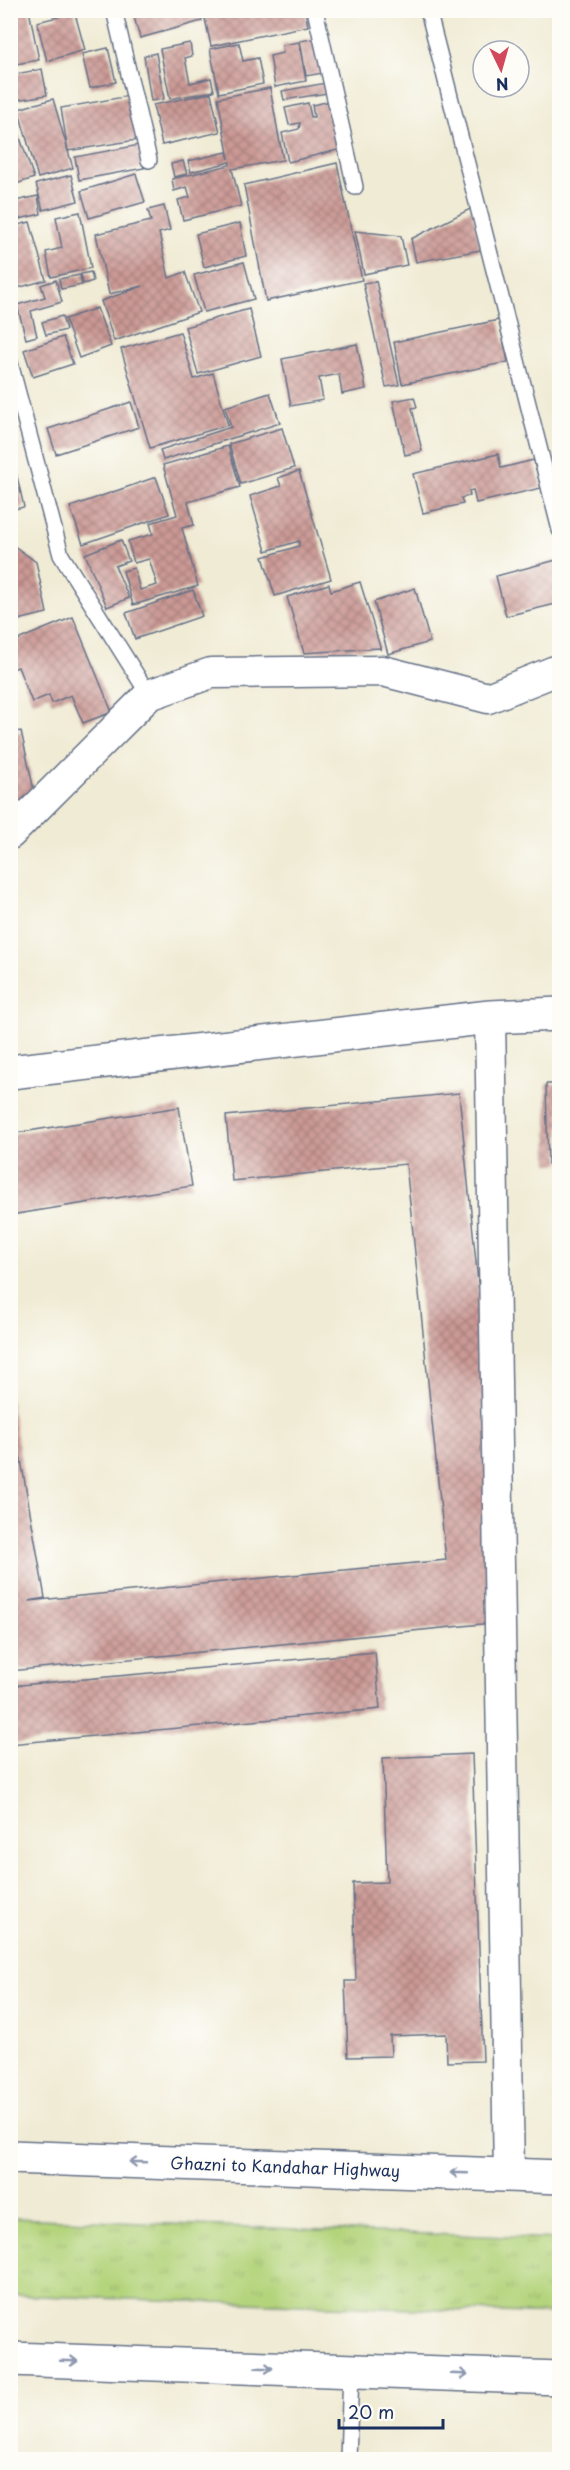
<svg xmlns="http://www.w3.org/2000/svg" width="570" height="2470" viewBox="0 0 570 2470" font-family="'Playpen Sans',sans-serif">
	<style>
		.park { fill: url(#park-tufts); stroke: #68826c; stroke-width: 1.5 }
		.building { fill: url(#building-cross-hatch) }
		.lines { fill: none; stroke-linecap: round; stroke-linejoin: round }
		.service-casing { stroke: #667187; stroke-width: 18 }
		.minor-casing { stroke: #667187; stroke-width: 33 }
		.tertiary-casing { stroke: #667187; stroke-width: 36 }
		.trunk-casing { stroke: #667187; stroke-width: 36 }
		.service { stroke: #fff; stroke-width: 15 }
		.minor { stroke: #fff; stroke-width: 30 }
		.tertiary { stroke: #fff; stroke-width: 33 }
		.trunk { stroke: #fff; stroke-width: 33 }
		.oneway { stroke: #8d97ae }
		.labels { text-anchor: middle; stroke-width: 4.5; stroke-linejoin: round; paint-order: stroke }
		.street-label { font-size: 16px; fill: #1b2f5e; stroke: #fdfcf7 }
	</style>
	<defs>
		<pattern id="park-tufts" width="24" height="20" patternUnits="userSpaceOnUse" patternTransform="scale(1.5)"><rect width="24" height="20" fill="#b4d47b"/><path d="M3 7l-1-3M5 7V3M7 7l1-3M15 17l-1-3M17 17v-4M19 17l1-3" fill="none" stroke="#9ab66d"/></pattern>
		<pattern id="building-cross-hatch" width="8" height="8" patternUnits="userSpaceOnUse" patternTransform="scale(1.5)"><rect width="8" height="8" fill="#cc9a95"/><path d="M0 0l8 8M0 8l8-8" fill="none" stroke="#a57e7d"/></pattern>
	</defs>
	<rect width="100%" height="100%" fill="#fdfcf7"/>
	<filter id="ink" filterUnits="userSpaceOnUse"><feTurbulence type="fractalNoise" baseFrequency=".0167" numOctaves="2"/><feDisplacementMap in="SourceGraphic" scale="12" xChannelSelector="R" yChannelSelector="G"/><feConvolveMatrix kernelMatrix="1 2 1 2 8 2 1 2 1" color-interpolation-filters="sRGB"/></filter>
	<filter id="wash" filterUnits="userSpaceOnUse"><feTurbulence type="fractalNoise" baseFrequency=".008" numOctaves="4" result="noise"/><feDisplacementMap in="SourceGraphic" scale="24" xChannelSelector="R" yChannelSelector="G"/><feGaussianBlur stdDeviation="1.35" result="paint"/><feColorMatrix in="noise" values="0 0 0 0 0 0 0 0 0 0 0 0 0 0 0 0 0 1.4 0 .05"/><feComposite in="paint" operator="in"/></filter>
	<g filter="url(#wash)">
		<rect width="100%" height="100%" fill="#f0ebd4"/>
		<polygon class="park" points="11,2218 559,2239 559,2314 11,2295"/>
		<g id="blocks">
			<g class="building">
				<polygon points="10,10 29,10 39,60 10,65"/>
				<polygon points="56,10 74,10 85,50 47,61 37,22 58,17"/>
				<polygon points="132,10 199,10 202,21 140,38"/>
				<polygon points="222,10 305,10 308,26 211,46 204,14"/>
				<polygon points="317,38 323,73 306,76 300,41"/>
				<polygon points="299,42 306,81 275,87 270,56 283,53 282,45"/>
				<polygon points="190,43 192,56 185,58 190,83 211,78 214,91 170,99 160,49"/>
				<polygon points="239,43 243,61 258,58 263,84 219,93 210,49"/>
				<polygon points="108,48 116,82 90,88 82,54"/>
				<polygon points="156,53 164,99 151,101 144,56"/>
				<polygon points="42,69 47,95 10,101 10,75"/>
				<polygon points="326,83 328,93 284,100 282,91"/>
				<polygon points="270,88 283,160 232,169 241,206 183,220 178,200 190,197 187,187 174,191 172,179 230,165 230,162 191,172 188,161 227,152 229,159 218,98"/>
				<polygon points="211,93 220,132 162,145 153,105"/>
				<polygon points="129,96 137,140 68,151 61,108"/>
				<polygon points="53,99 73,168 38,178 18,109"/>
				<polygon points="331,101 342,149 288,162 282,133 299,129 300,123 289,125 285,108 308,103 311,117 314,117 312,105"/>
				<polygon points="19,135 34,178 10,186 10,138"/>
				<polygon points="139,145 144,168 79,180 75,157"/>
				<polygon points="183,161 187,174 174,177 171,164"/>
				<polygon points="337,163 362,280 266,301 244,185"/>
				<polygon points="136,174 145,202 89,218 81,191"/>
				<polygon points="71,175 78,201 43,210 36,184"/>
				<polygon points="38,196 41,214 19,219 15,201"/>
				<polygon points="164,206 170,230 159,233 169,278 185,272 199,312 114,341 101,301 143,286 109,294 96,234 151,221 148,210"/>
				<polygon points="472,208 481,250 416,262 411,239"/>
				<polygon points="80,212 91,268 51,277 46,252 62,248 56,217"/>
				<polygon points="30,222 46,280 10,290 10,227"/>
				<polygon points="240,223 246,256 204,267 196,234"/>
				<polygon points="355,231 401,236 407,265 364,274"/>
				<polygon points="244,262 254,299 204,312 194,275"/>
				<polygon points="91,272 93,281 83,284 81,274"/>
				<polygon points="80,275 82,285 61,289 59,279"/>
				<polygon points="56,280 62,302 31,311 37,336 26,339 17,305 45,297 41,285"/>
				<polygon points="376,281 399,385 386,387 363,283"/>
				<polygon points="97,308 111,346 79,358 65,319"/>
				<polygon points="249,309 261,356 198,374 185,327"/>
				<polygon points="62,316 66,330 46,335 42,322"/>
				<polygon points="499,320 508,362 402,384 394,342"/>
				<polygon points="180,332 194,379 213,373 228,425 150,448 121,349"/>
				<polygon points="63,337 73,364 33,377 24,350"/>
				<polygon points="357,344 366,389 342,394 339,374 319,378 323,400 291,406 282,359"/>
				<polygon points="270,393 280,423 163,460 160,450 231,427 225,407"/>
				<polygon points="414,397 417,407 412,408 422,451 405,455 393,401"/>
				<polygon points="131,402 139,427 56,454 48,429"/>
				<polygon points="282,428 294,468 241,484 229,444"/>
				<polygon points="10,446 24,507 10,510"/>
				<polygon points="228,446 240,487 188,502 194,525 182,528 198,586 133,605 123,571 134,568 140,590 157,585 149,559 134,563 128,541 153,534 150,523 177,515 163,465"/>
				<polygon points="498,454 501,468 534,460 541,488 476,503 473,490 469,491 470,496 461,498 463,504 423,513 413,474"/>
				<polygon points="299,471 331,579 275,596 263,557 299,546 299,541 266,551 250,496 281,486 278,478"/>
				<polygon points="156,477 169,514 83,544 70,507"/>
				<polygon points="121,540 129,561 115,566 129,598 107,607 85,554"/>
				<polygon points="10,543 36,562 47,613 10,622"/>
				<polygon points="560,559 560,603 506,616 496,576"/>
				<polygon points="360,582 381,650 379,648 304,653 287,597 329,584 331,591"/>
				<polygon points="415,588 430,642 388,654 374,602"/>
				<polygon points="193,590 202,616 135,639 126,613"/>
				<polygon points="73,617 112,712 83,723 71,695 52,703 49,695 32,702 18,667 10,670 10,643"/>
				<polygon points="21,731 35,795 18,815 10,777 10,733"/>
				<polygon points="546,1084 560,1084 560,1164 548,1164"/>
				<polygon points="459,1093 512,1621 10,1671 10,1397 45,1598 29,1601 446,1560 406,1164 232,1181 226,1116"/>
				<polygon points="179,1107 192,1186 10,1215 10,1134"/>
				<polygon points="375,1652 380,1709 10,1744 10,1686"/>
				<polygon points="472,1754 483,2061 447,2062 446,2034 390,2036 391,2056 348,2057 345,1981 356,1981 353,1883 387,1882 383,1758"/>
			</g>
		</g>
	</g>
	<g filter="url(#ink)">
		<use href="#blocks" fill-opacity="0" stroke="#667187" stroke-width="1.5"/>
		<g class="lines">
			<g class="service-casing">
				<g id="service">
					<polyline points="114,10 149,160"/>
					<polyline points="315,10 355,187"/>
					<polyline points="428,10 560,530"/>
					<polyline points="10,363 61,555 149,695"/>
					<polyline points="348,2460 351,2371"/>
				</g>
			</g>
			<g class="minor-casing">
				<g id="minor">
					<polyline points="10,834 149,695 211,673 383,671 488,698 560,669"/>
					<polyline points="490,1017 509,2175"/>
				</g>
			</g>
			<g class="tertiary-casing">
				<polyline id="tertiary" points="10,1072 490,1017 560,1014"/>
			</g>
			<g class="trunk-casing">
				<g id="trunk">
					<polyline points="10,2157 560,2177"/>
					<polyline points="10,2359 560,2378"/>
				</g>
			</g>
			<use href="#service" class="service"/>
			<use href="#minor" class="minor"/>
			<use href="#tertiary" class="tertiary"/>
			<use href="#trunk" class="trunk"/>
		</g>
		<defs><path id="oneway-shaft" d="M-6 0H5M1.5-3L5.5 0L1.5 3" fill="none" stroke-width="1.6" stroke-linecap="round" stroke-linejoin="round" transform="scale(1.5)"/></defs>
		<g class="oneway">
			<use href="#oneway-shaft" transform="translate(138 2162) rotate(-178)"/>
			<use href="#oneway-shaft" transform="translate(459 2173) rotate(-178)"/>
			<use href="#oneway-shaft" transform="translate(69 2361) rotate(2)"/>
			<use href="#oneway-shaft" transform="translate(264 2368) rotate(2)"/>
			<use href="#oneway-shaft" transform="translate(459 2374) rotate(2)"/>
		</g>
	</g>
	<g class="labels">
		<g class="street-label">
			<text transform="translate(285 2167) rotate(2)" y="6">Ghazni to Kandahar Highway</text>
		</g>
	</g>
	<rect width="570" height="2470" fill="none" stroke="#fdfcf7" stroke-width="36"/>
	<g transform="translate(501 69) rotate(175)"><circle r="28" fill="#fdfcf7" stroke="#a3aaba" stroke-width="1.5"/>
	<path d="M0-4.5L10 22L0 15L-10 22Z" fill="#d1495b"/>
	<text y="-9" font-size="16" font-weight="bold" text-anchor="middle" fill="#1b2f5e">N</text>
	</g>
	<path d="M339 2419v9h104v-9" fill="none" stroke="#1b2f5e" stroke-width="3"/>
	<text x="348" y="2419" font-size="18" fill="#1b2f5e" stroke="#fdfcf7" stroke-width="4.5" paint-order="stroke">20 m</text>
</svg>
